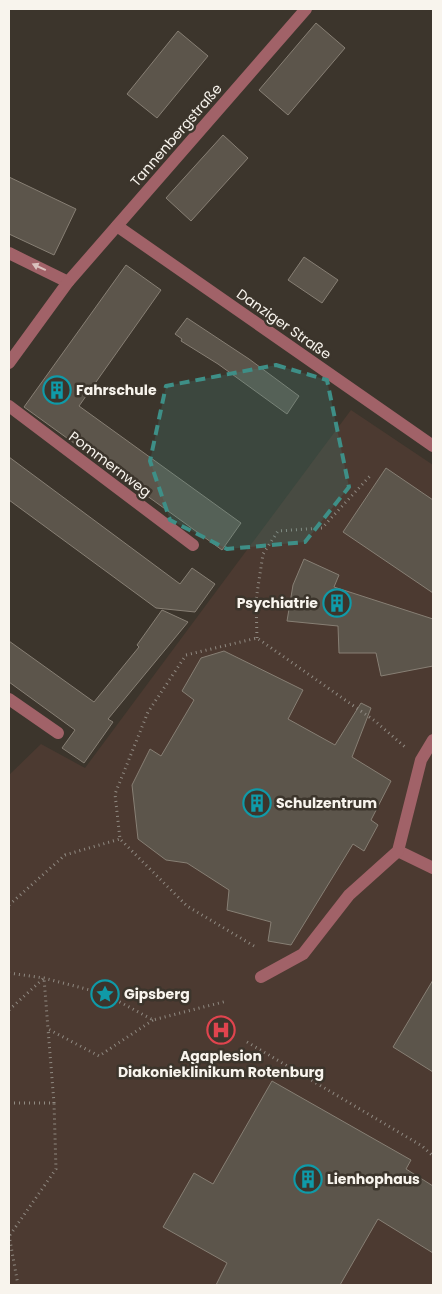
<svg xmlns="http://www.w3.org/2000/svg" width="442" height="1294" viewBox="0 0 442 1294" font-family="Poppins,sans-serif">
<rect width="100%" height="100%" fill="#3c352c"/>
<polygon fill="#4c3a31" points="351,410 433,465 433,1285 9,1285 9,775 41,744 85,768"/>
<g fill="#5c554b" stroke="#877f74">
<polygon points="316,23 345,48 288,115 259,90"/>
<polygon points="178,31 208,56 157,118 127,94"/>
<polygon points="223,135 248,158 191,221 166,198"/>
<polygon points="9,177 76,209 54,255 9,234"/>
<polygon points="304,257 338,280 322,303 288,280"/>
<polygon points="126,265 161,290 79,406 241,523 222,550 24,407"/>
<polygon points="187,318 249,359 299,396 287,414 218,364 181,341 182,339 175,334"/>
<polygon points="9,457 180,584 192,568 215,584 195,612 156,608 9,500"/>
<polygon points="386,468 433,500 433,593 343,532"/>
<polygon points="304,559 339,575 334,587 433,619 433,666 381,676 376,653 339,653 338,626 287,621 293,585"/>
<polygon points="162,610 188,622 108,719 113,722 84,763 62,748 75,730 9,682 9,641 94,702 139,647 137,645"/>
<polygon points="224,651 303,690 288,719 335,745 361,703 371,708 352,757 391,781 371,820 378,825 364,851 353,844 291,945 268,941 271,922 227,910 229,890 187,863 166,860 138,839 132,785 150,749 161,756 194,700 182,691 201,658"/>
<polygon points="433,980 433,1072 393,1047"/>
<polygon points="272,1081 411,1160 406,1169 433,1186 433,1253 378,1219 340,1285 216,1285 227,1263 163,1227 194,1173 213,1184"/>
</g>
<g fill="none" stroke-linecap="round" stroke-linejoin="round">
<g stroke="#908a82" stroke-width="3" stroke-dasharray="1 4" stroke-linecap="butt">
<polyline points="257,638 256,600 263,554 278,531 322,528 370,476"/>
<polyline points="9,905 65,855 120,839"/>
<polyline points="254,946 187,906 120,839 115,794 148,712 186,655 257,638 375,721 405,747"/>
<polyline points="9,973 44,978 105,994 153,1020 227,1001"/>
<polyline points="9,1010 44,978 48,1029 99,1056 153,1020"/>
<polyline points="247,1042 422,1146 433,1156"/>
<polyline points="9,1103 54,1103 48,1029"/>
<polyline points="9,1235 18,1285"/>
<polyline points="10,1235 56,1169 54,1103"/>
</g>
<g stroke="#a16268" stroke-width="12">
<polyline points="117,226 433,446"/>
<polyline points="9,253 68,282"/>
<polyline points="9,363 68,282 306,9"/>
<polyline points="9,406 193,545"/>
<polyline points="9,699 58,733"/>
<polyline points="398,851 433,868"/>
<polyline points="261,977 303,954 349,895 398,851 421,760 433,740"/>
</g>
</g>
<defs><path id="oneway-solid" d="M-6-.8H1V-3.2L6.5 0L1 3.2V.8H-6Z" transform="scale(1.25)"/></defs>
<use fill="#dac1be" href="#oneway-solid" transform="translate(39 267) rotate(-155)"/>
<path fill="#3e8f87" fill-opacity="0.2" stroke="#3e8f87" stroke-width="4" stroke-dasharray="10 6" stroke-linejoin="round" d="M276,365L327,380L349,487L305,542L227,549L170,520L150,461L166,386Z"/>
<defs>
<g id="building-ring" transform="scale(1.4375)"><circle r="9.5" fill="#3c352c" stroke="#0f9aa8" stroke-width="1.5"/><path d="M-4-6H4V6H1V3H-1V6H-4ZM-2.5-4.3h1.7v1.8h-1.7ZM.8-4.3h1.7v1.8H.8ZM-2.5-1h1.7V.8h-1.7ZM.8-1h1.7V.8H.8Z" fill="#0f9aa8"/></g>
<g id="sight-ring" transform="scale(1.4375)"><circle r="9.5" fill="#3c352c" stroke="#0f9aa8" stroke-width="1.5"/><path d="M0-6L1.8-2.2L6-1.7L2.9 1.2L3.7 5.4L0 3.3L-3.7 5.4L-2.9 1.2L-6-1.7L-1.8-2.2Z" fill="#0f9aa8"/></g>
<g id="hospital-ring" transform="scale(1.4375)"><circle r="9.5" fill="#3c352c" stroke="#e0444e" stroke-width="1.5"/><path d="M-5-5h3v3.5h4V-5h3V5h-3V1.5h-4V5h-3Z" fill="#e0444e"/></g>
</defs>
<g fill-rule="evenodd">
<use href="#building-ring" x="57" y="390"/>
<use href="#building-ring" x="337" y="603"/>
<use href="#building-ring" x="257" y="803"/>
<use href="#sight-ring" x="105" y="994"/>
<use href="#hospital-ring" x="221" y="1030"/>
<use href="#building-ring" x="308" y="1179"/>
</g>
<g text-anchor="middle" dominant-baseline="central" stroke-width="5" stroke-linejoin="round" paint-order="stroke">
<g font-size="14" fill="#f8f4ed" stroke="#3c352c">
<text transform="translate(176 135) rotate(-49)">Tannenbergstraße</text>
<text transform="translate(284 324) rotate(35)">Danziger Straße</text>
<text transform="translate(110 464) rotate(37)">Pommernweg</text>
</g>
<g font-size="14" font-weight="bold" fill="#f8f4ed" stroke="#3c352c" text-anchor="start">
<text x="76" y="390">Fahrschule</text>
<text x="318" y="603" text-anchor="end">Psychiatrie</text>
<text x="276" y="803">Schulzentrum</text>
<text x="124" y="994">Gipsberg</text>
<text x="221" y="1056" text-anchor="middle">Agaplesion<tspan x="221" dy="16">Diakonieklinikum Rotenburg</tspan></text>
<text x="327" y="1179">Lienhophaus</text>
</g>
</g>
<rect width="442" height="1294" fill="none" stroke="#f8f4ed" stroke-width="20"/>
</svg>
